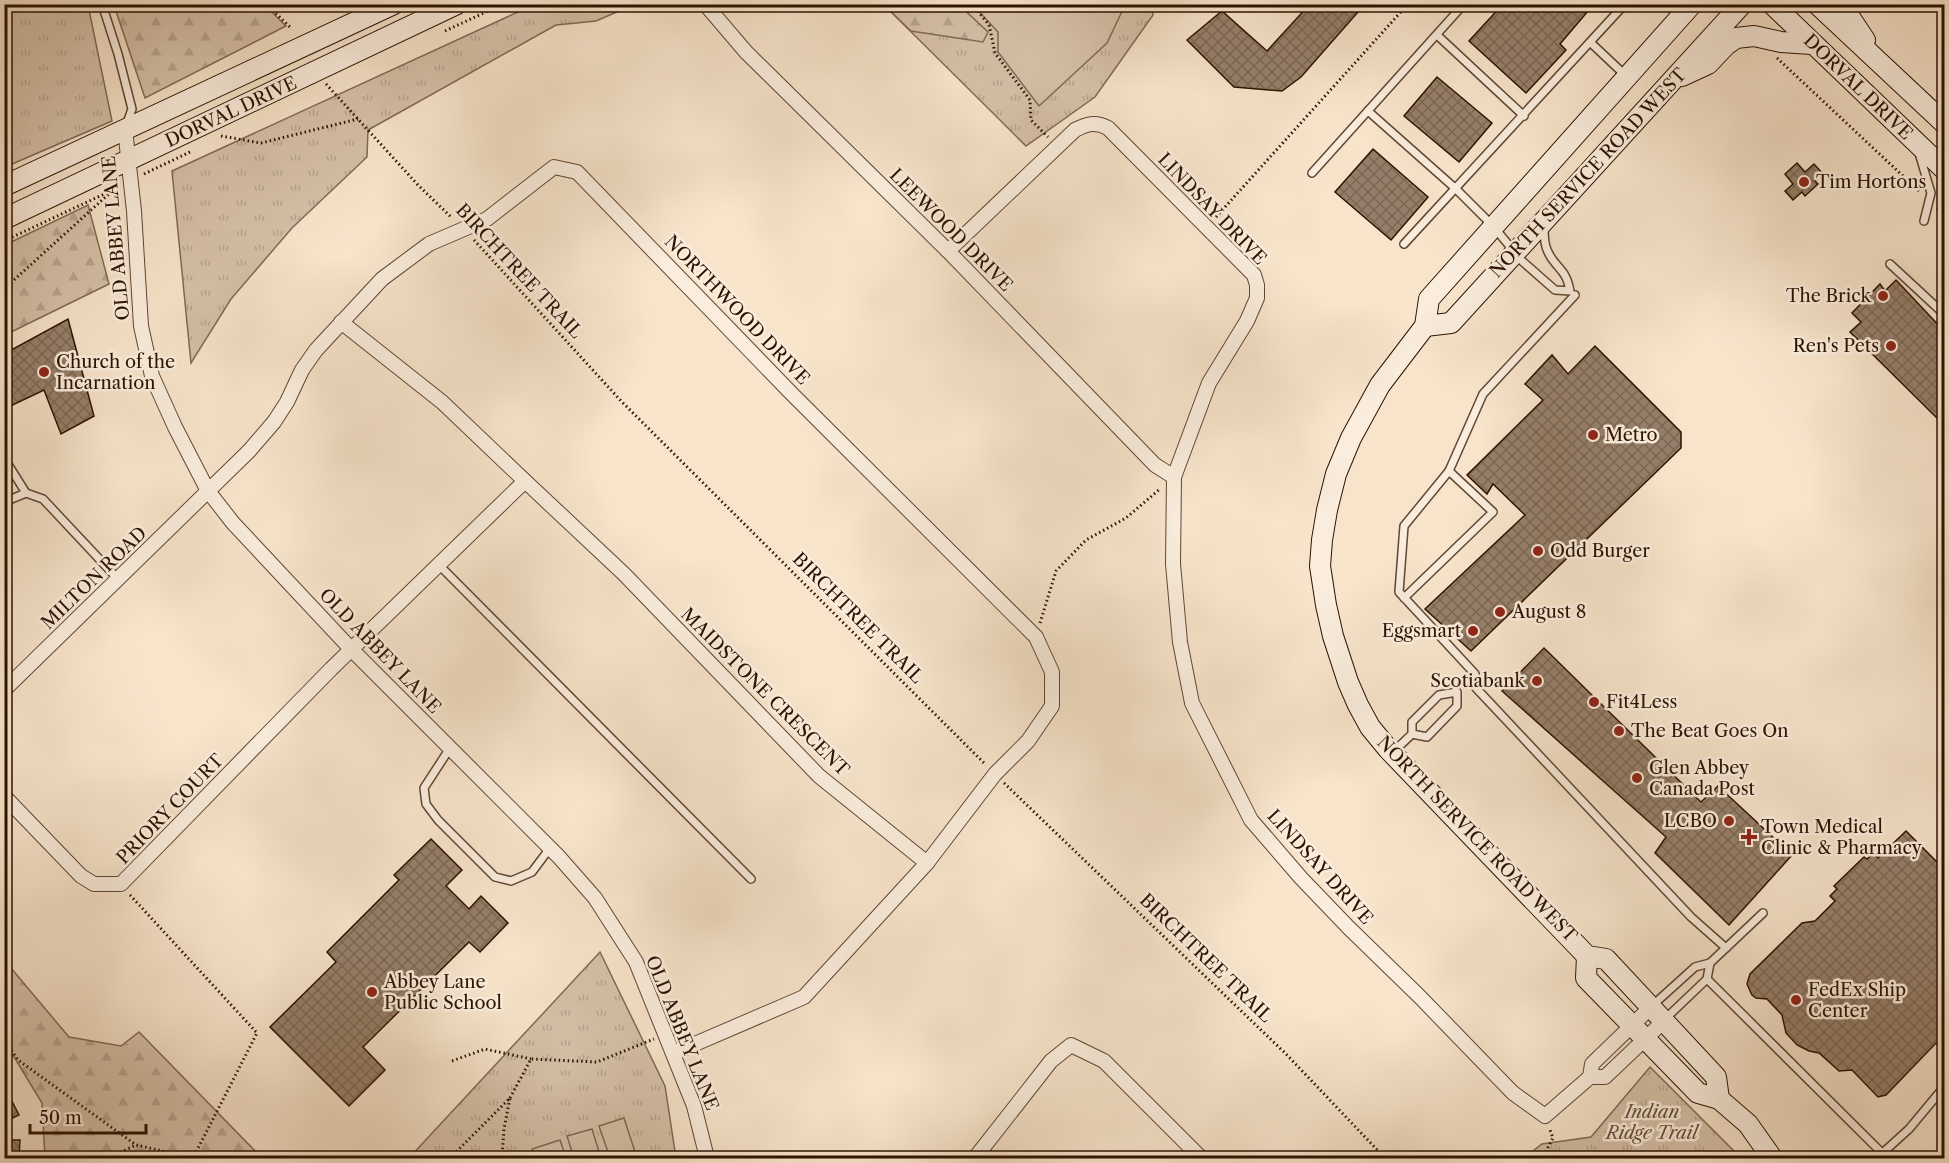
<svg xmlns="http://www.w3.org/2000/svg" width="1949" height="1163" viewBox="0 0 1949 1163" font-family="'Libre Caslon Text',serif">
<defs>
<pattern id="grass-tufts" width="24" height="20" patternUnits="userSpaceOnUse" patternTransform="scale(1.5)"><rect width="24" height="20" fill="#d5c0a8"/><path d="M3 7l-1-3M5 7V3M7 7l1-3M15 17l-1-3M17 17v-4M19 17l1-3" fill="none" stroke="#b7a48f"/></pattern>
<pattern id="forest-firs" width="22" height="20" patternUnits="userSpaceOnUse" patternTransform="scale(1.5)"><rect width="22" height="20" fill="#d5c0a8"/><path d="M5 1l3.5 6h-7zM16 11l3.5 6h-7z" fill="#b7a48f"/></pattern>
<pattern id="building-cross-hatch" width="8" height="8" patternUnits="userSpaceOnUse" patternTransform="scale(1.5)"><rect width="8" height="8" fill="#967f6a"/><path d="M0 0l8 8M0 8l8-8" fill="none" stroke="#7b6755"/></pattern>
</defs>
<rect width="100%" height="100%" fill="#f7e4cb"/>
<filter id="stains"><feTurbulence type="fractalNoise" baseFrequency=".00333" numOctaves="4"/><feColorMatrix values="0 0 0 0 .2 0 0 0 0 .09 0 0 0 0 .02 0 0 0 .5 -.17"/></filter>
<radialGradient id="worn" r=".72"><stop offset=".6" stop-color="#630" stop-opacity="0"/><stop offset="1" stop-color="#630" stop-opacity=".3"/></radialGradient>
<g fill="url(#grass-tufts)" stroke="#816954" stroke-width="1.5">
<polygon points="5,4 88,5 112,121 5,167"/>
<polygon points="1152,4 1153,15 1095,97 1026,146 884,5"/>
<polygon points="533,5 633,5 596,21 556,25 368,130 367,157 292,228 231,299 191,363 172,171"/>
<polygon points="600,952 665,1086 676,1158 409,1158"/>
<polygon points="1650,1067 1741,1158 1524,1158 1542,1144 1591,1137"/>
</g>
<g fill="url(#forest-firs)" stroke="#816954" stroke-width="1.5">
<polygon points="114,5 265,5 286,26 145,98"/>
<polygon points="884,5 959,5 988,32 983,42 911,31"/>
<polygon points="88,205 109,284 5,335 5,245"/>
<polygon points="5,961 69,1037 121,1046 139,1032 262,1158 45,1158 42,1103 5,1042"/>
</g>
<g fill="#d5c0a8" stroke="#816954" stroke-width="1.5">
<polygon points="973,5 1125,5 1107,43 1039,106 998,52 998,32"/>
<polygon points="624,1118 637,1158 610,1158 599,1126"/>
<polygon points="592,1129 601,1158 574,1158 567,1136"/>
<polygon points="560,1140 566,1158 535,1158 532,1149"/>
</g>
<g fill="url(#building-cross-hatch)" stroke="#2d1200" stroke-width="1.5">
<polygon points="1310,4 1365,4 1301,77 1282,91 1234,87 1187,40 1222,11 1267,51"/>
<polygon points="1503,4 1594,4 1560,44 1566,50 1526,93 1469,41"/>
<polygon points="1437,77 1492,123 1459,162 1404,116"/>
<polygon points="1373,149 1428,197 1391,240 1335,192"/>
<polygon points="1797,163 1805,172 1814,164 1823,174 1815,181 1818,184 1805,196 1802,192 1793,200 1785,191 1793,184 1785,174"/>
<polygon points="1896,280 1944,331 1944,425 1850,332 1861,322 1852,313 1880,284 1885,291"/>
<polygon points="68,319 94,416 61,434 44,390 4,409 4,354"/>
<polygon points="1595,346 1681,432 1681,448 1471,651 1425,609 1525,515 1493,484 1487,494 1467,475 1543,400 1525,384 1552,355 1568,374"/>
<polygon points="1544,648 1701,802 1718,786 1792,855 1729,925 1655,853 1666,837 1502,691"/>
<polygon points="1906,831 1944,869 1944,1052 1936,1043 1886,1095 1878,1097 1852,1070 1839,1071 1819,1053 1809,1051 1797,1045 1786,1033 1782,1015 1767,999 1756,998 1752,995 1747,984 1750,974 1802,923 1815,921 1835,901 1830,896 1837,889 1834,886 1864,857 1867,859 1874,853 1878,858"/>
<polygon points="431,839 462,870 446,886 469,909 481,896 508,923 480,952 469,942 363,1047 385,1070 349,1106 270,1027 336,962 327,952 399,880 394,875"/>
<polygon points="4,1086 19,1115 4,1122"/>
<polygon points="4,1140 20,1140 19,1158 4,1158"/>
</g>
<g fill="none" stroke-linecap="round" stroke-linejoin="round">
<g stroke="#604633" stroke-width="10">
<g id="lane">
<polyline points="102,4 118,54 132,109 127,123"/>
<polyline points="1437,35 1524,116"/>
<polyline points="1591,43 1626,76"/>
<path d="M1368,111L1456,189L1493,226L1522,261L1555,290L1570,291C1566,268 1556,269 1548,252C1544,245 1544,235 1544,227"/>
<polyline points="1919,153 1931,193 1924,221"/>
<polyline points="1312,173 1464,4"/>
<polyline points="1404,244 1625,4"/>
<polyline points="1890,264 1944,314"/>
<polyline points="4,458 26,493"/>
<polyline points="1449,471 1483,394 1575,295"/>
<polyline points="4,502 26,493 43,499 118,579"/>
<polyline points="439,565 751,879"/>
<polyline points="1404,598 1493,512 1449,471 1404,526 1399,592 1475,674 1476,688 1691,917 1726,948"/>
<polyline points="450,748 424,788 426,804 438,820 495,877 511,881 532,872 550,848"/>
<polyline points="1392,753 1412,734 1412,722 1439,695 1457,692 1457,706 1427,737 1412,734"/>
<polyline points="1707,979 1882,1153"/>
<polyline points="1653,1005 1695,967 1710,963 1763,913"/>
<polyline points="1665,1019 1707,979 1710,963"/>
<polyline points="1877,1158 1909,1129 1944,1087"/>
</g>
</g>
<g stroke="#604633" stroke-width="16">
<g id="street">
<polyline points="705,4 746,52 948,251 1155,465 1174,477"/>
<polyline points="125,129 134,211 141,326 152,376 175,427 208,491 233,523 351,649 559,857 595,898 636,962 694,1106 707,1158"/>
<path d="M948,251L1075,130C1087,124 1095,121 1108,128L1254,275L1257,285V298L1247,321L1209,383L1174,477L1173,564L1180,642L1192,703L1251,820L1301,878L1349,928L1420,997L1513,1093L1545,1116L1590,1077H1605L1664,1021"/>
<polyline points="341,322 442,402 525,481"/>
<polyline points="4,690 249,451 274,422 287,402 302,370 316,350 382,279 429,244 487,219 554,167 577,172 791,393 1036,637 1052,672 1052,706 1028,741 995,774 927,863"/>
<polyline points="4,796 81,876 94,884 121,884 331,669 525,481 624,574 819,776 927,863 804,997 674,1053"/>
<polyline points="1590,1077 1592,1064 1651,1007"/>
<polyline points="975,1158 1051,1061 1071,1045 1104,1061 1201,1158"/>
</g>
</g>
<g stroke="#2d1200" stroke-width="22">
<g id="secondary">
<polyline points="1692,4 1429,299 1425,326 1380,385 1351,438 1336,474 1327,510 1322,540 1320,566 1326,605 1333,636 1348,682 1358,705 1370,727 1388,749 1587,956 1606,959 1716,1077 1719,1099"/>
<polyline points="1772,4 1944,169"/>
<polyline points="1817,4 1944,123"/>
<polyline points="1841,4 1865,40"/>
<polyline points="1682,76 1708,64 1726,45 1736,38 1754,36 1781,42 1812,44"/>
<polyline points="4,186 394,4"/>
<polyline points="4,219 457,4"/>
<polyline points="1425,326 1451,323 1742,4"/>
<polyline points="1587,956 1586,978 1698,1093 1719,1099 1748,1124 1772,1158"/>
</g>
</g>
<g stroke="#2d1200" stroke-width="3" stroke-dasharray="1.5 3" stroke-linecap="butt">
<polyline points="266,4 290,27"/>
<polyline points="972,4 989,25 995,53 1030,100 1031,120 1048,137"/>
<polyline points="445,31 503,4"/>
<polyline points="1777,58 1919,191"/>
<polyline points="326,84 418,185 452,218"/>
<polyline points="221,136 261,143 358,119"/>
<polyline points="144,174 192,151"/>
<polyline points="1937,208 1944,215"/>
<polyline points="1216,217 1408,4"/>
<polyline points="474,240 622,402 986,765"/>
<polyline points="4,241 117,188"/>
<polyline points="4,289 111,192"/>
<polyline points="1040,623 1056,571 1086,540 1126,518 1160,489"/>
<polyline points="1004,783 1286,1054 1385,1158"/>
<polyline points="130,895 257,1033 193,1158"/>
<polyline points="4,1039 18,1060 136,1145 193,1158"/>
<polyline points="452,1061 485,1049 531,1059"/>
<polyline points="510,1098 531,1059 597,1062 654,1039"/>
<polyline points="108,1158 136,1145"/>
<polyline points="450,1158 510,1098 504,1129 502,1158"/>
<polyline points="1539,1158 1545,1153 1553,1138 1550,1130"/>
</g>
<use href="#lane" stroke="#faeddd" stroke-width="7"/>
<use href="#street" stroke="#faeddd" stroke-width="14"/>
<use href="#secondary" stroke="#faeddd" stroke-width="20"/>
</g>
<g fill="#8f2418" stroke="#faeddd" stroke-width="2">
<circle cx="1804" cy="182" r="6"/>
<circle cx="1883" cy="296" r="6"/>
<circle cx="1891" cy="346" r="6"/>
<circle cx="44" cy="372" r="6"/>
<circle cx="1593" cy="435" r="6"/>
<circle cx="1538" cy="551" r="6"/>
<circle cx="1500" cy="612" r="6"/>
<circle cx="1473" cy="631" r="6"/>
<circle cx="1537" cy="681" r="6"/>
<circle cx="1594" cy="702" r="6"/>
<circle cx="1619" cy="731" r="6"/>
<circle cx="1637" cy="778" r="6"/>
<circle cx="1729" cy="821" r="6"/>
<path d="M1746 828h6v6h6v6h-6v6h-6v-6h-6v-6h6z"/>
<circle cx="372" cy="992" r="6"/>
<circle cx="1796" cy="1000" r="6"/>
</g>
<g text-anchor="middle" dominant-baseline="central" stroke-width="5" stroke-linejoin="round" paint-order="stroke">
<g font-size="18" fill="#2d1200" stroke="#faeddd">
<text transform="translate(1858 87) rotate(44)">DORVAL DRIVE</text>
<text transform="translate(231 112) rotate(-25)">DORVAL DRIVE</text>
<text transform="translate(1588 173) rotate(-47)">NORTH SERVICE ROAD WEST</text>
<text transform="translate(1212 209) rotate(46)">LINDSAY DRIVE</text>
<text transform="translate(951 230) rotate(45)">LEEWOOD DRIVE</text>
<text transform="translate(116 238) rotate(-95)">OLD ABBEY LANE</text>
<text transform="translate(519 271) rotate(47)">BIRCHTREE TRAIL</text>
<text transform="translate(737 310) rotate(46)">NORTHWOOD DRIVE</text>
<text transform="translate(94 578) rotate(-44)">MILTON ROAD</text>
<text transform="translate(858 618) rotate(45)">BIRCHTREE TRAIL</text>
<text transform="translate(380 651) rotate(46)">OLD ABBEY LANE</text>
<text transform="translate(765 692) rotate(45)">MAIDSTONE CRESCENT</text>
<text transform="translate(170 809) rotate(-46)">PRIORY COURT</text>
<text transform="translate(1477 839) rotate(46)">NORTH SERVICE ROAD WEST</text>
<text transform="translate(1320 867) rotate(48)">LINDSAY DRIVE</text>
<text transform="translate(1206 958) rotate(44)">BIRCHTREE TRAIL</text>
<text transform="translate(682 1033) rotate(68)">OLD ABBEY LANE</text>
</g>
<g font-size="18" fill="#2d1200" stroke="#faeddd" text-anchor="start">
<text x="1816" y="182">Tim Hortons</text>
<text x="1871" y="296" text-anchor="end">The Brick</text>
<text x="1879" y="346" text-anchor="end">Ren's Pets</text>
<text x="56" y="362">Church of the<tspan x="56" dy="21">Incarnation</tspan></text>
<text x="1605" y="435">Metro</text>
<text x="1550" y="551">Odd Burger</text>
<text x="1512" y="612">August 8</text>
<text x="1461" y="631" text-anchor="end">Eggsmart</text>
<text x="1525" y="681" text-anchor="end">Scotiabank</text>
<text x="1606" y="702">Fit4Less</text>
<text x="1631" y="731">The Beat Goes On</text>
<text x="1649" y="768">Glen Abbey<tspan x="1649" dy="21">Canada Post</tspan></text>
<text x="1717" y="821" text-anchor="end">LCBO</text>
<text x="1761" y="827">Town Medical<tspan x="1761" dy="21">Clinic &amp; Pharmacy</tspan></text>
<text x="384" y="982">Abbey Lane<tspan x="384" dy="21">Public School</tspan></text>
<text x="1808" y="990">FedEx Ship<tspan x="1808" dy="21">Center</tspan></text>
</g>
<g font-size="18" font-style="italic" fill="#684f3b" stroke="#faeddd">
<text x="1652" y="1112">Indian<tspan x="1652" dy="21">Ridge Trail</tspan></text>
</g>
</g>
<rect width="1949" height="1163" fill="none" stroke="#f7e4cb" stroke-width="24"/>
<rect x="6" y="6" width="1937" height="1151" fill="none" stroke="#2d1200" stroke-width="3"/>
<rect x="12" y="12" width="1925" height="1139" fill="none" stroke="#2d1200" stroke-width="1.5"/>
<path d="M30 1124v9h116v-9" fill="none" stroke="#2d1200" stroke-width="3"/>
<text x="39" y="1124" font-size="18" fill="#2d1200" stroke="#faeddd" stroke-width="4.5" paint-order="stroke">50 m</text>
<rect width="100%" height="100%" filter="url(#stains)"/>
<rect width="100%" height="100%" fill="url(#worn)"/>
</svg>
